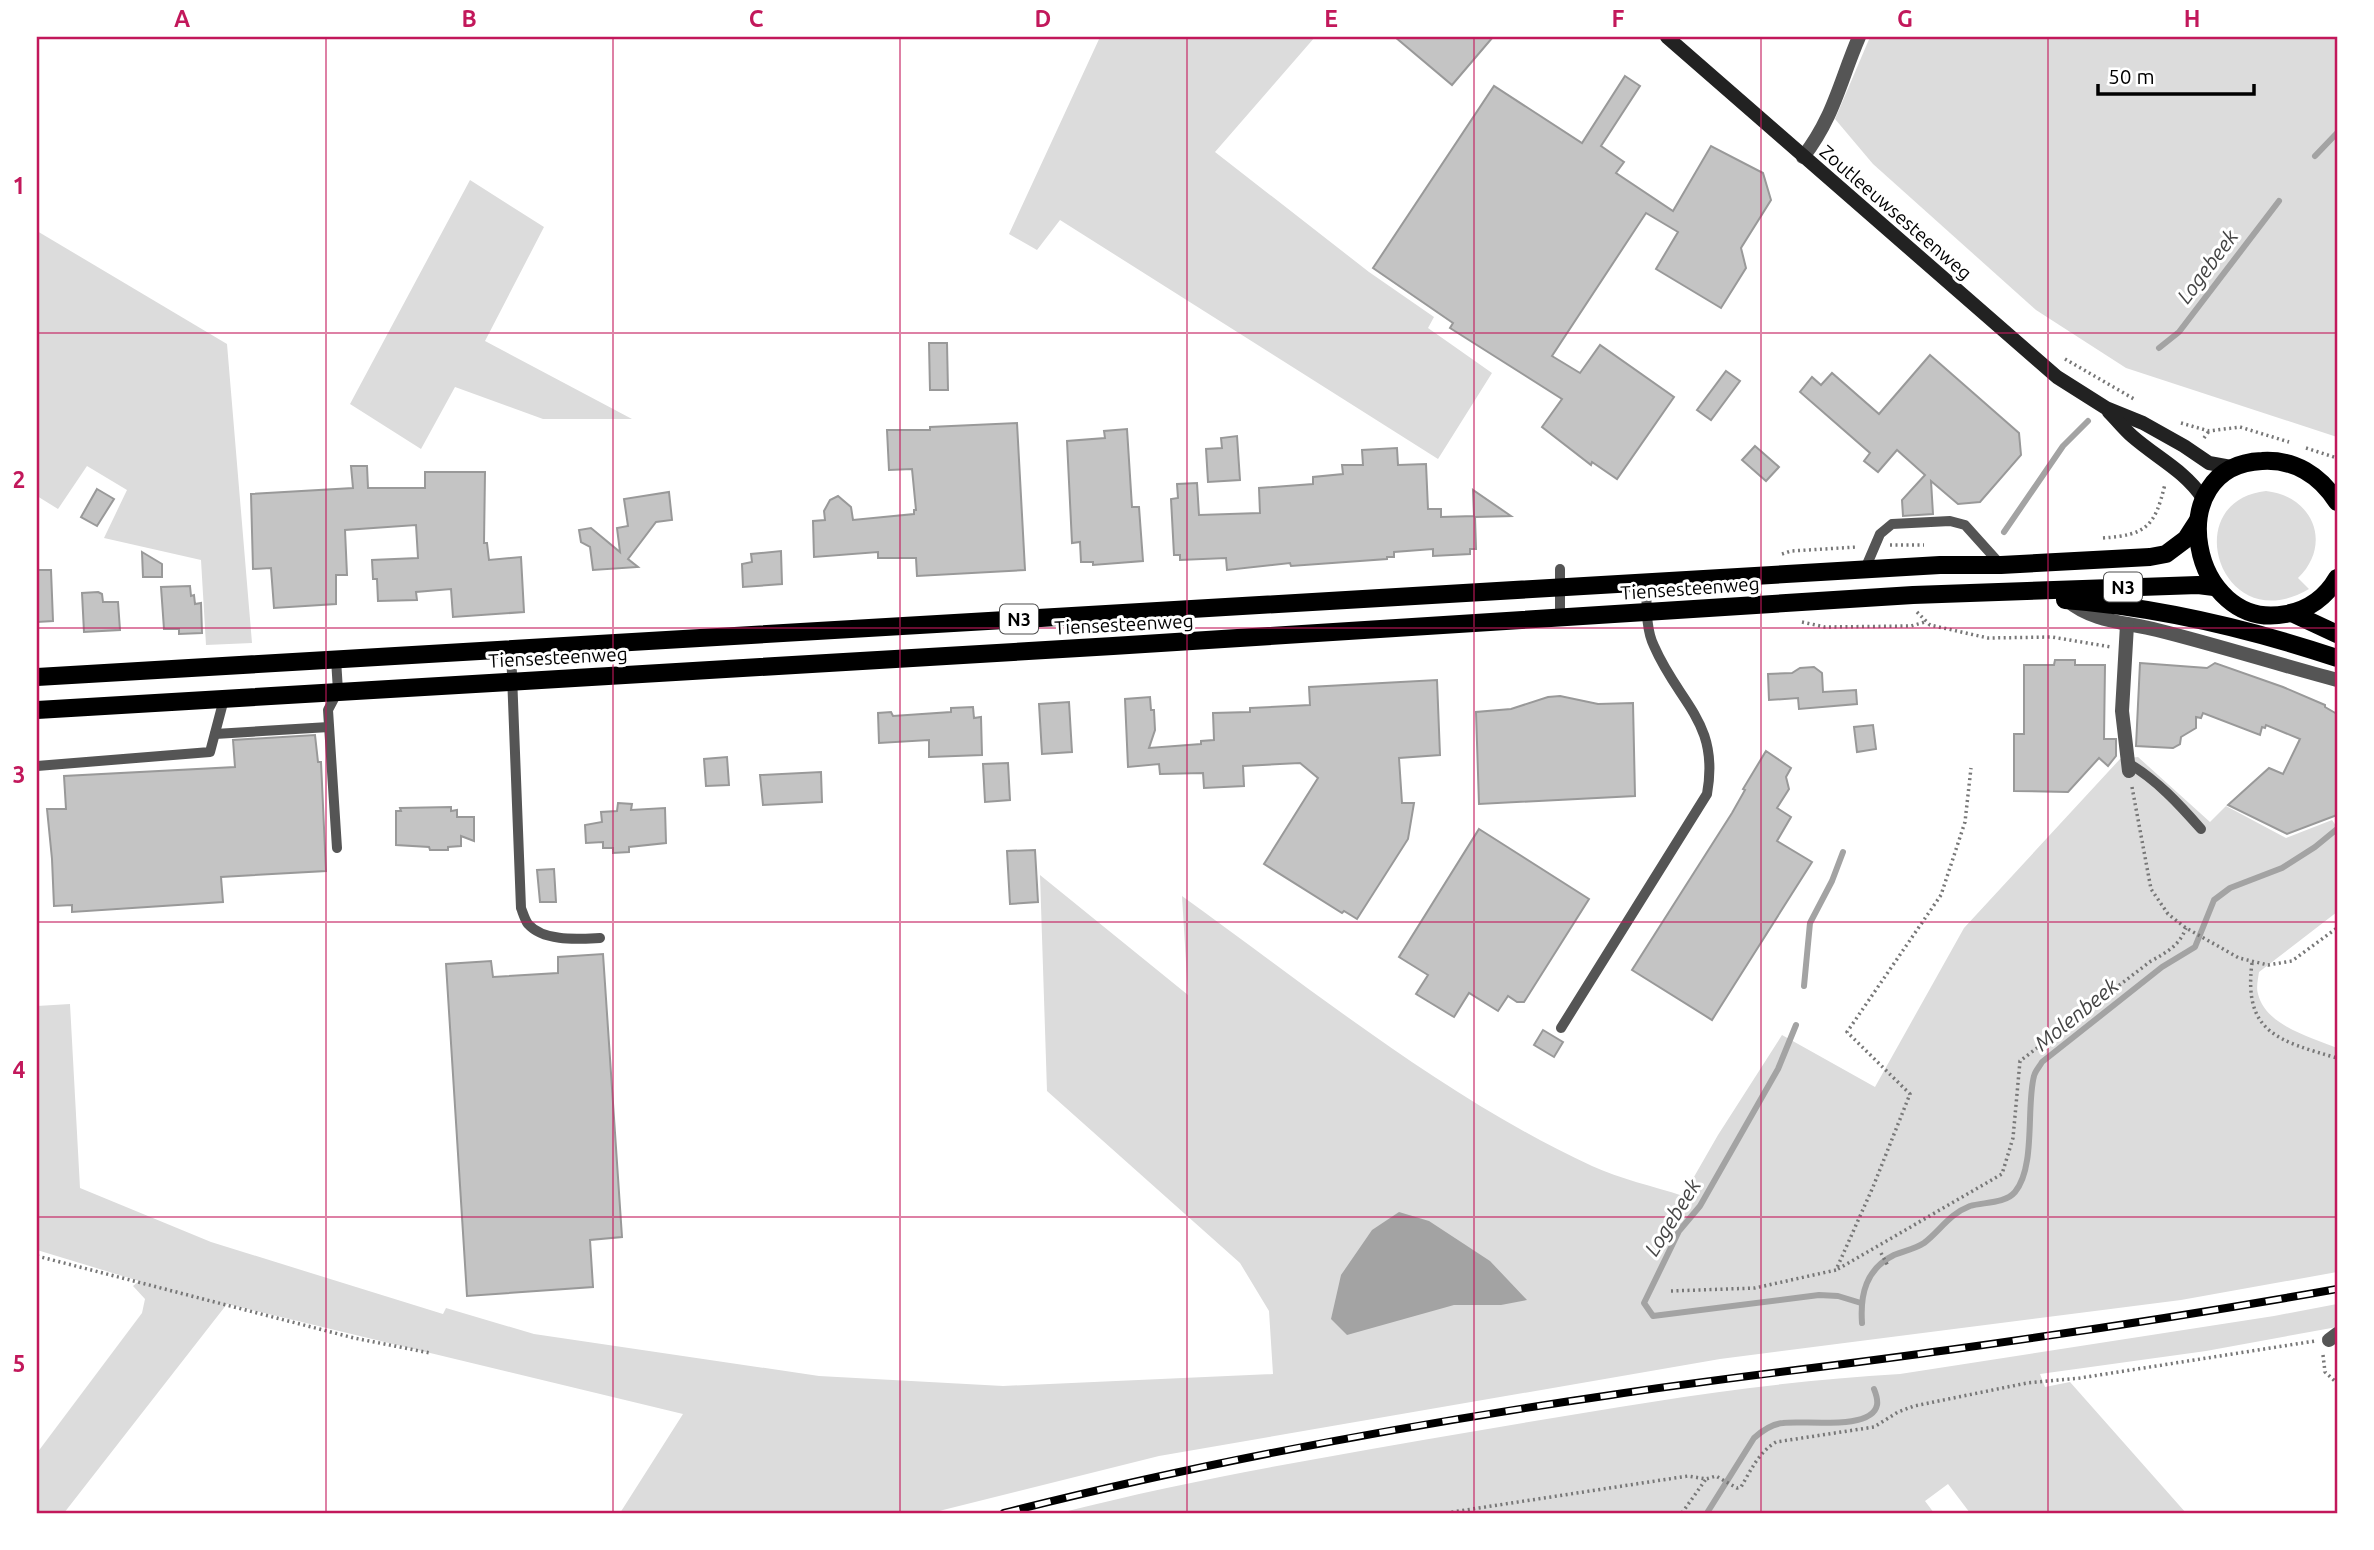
<svg xmlns="http://www.w3.org/2000/svg" width="2374" height="1550" viewBox="0 0 2374 1550" font-family="Ubuntu,sans-serif">
<rect width="100%" height="100%" fill="#fff"/>
<g fill="#dcdcdc">
<polygon points="1100,37 1315,37 1215,152 1369,272 1434,317 1428,328 1492,373 1438,459 1060,220 1037,250 1009,234"/>
<polygon points="1870,37 2337,37 2337,437 2126,368 2036,310 1873,164 1835,119"/>
<polygon points="470,180 544,227 485,341 632,419 543,419 455,387 421,449 350,404"/>
<polygon points="37,231 227,344 252,643 206,645 201,560 104,538 127,490 87,466 58,509 37,496"/>
<path d="M2266,491C2313,496 2333,544 2298,578L2309,589C2221,641 2176,501 2266,491Z"/>
<path d="M2138,757L2210,822L2226,806L2286,838L2332,820L2337,827V912L2259,972C2258,979 2256,988 2258,994C2266,1026 2311,1037 2337,1048V1272L2181,1300L1720,1359L1159,1456L931,1513H620L683,1414L227,1304L64,1513H37V1453L142,1313L145,1299L133,1286L139,1281L37,1250V1006L70,1004L80,1188L211,1242L443,1314L446,1308L534,1334L819,1376L1003,1386L1273,1374L1269,1311L1240,1263L1047,1091L1040,875L1188,995L1182,896C1313,990 1445,1098 1592,1166C1620,1179 1653,1186 1683,1196L1718,1135L1782,1035L1875,1087L1964,928L2120,759Z"/>
<path d="M2337,1304V1327L2206,1351L2040,1374L2045,1387L2070,1382L2186,1513H1970L1948,1484L1925,1501L1934,1513H1060C1197,1478 1337,1455 1476,1431C1617,1407 1757,1382 1900,1374L2274,1316Z"/>
</g>
<polygon fill="#a3a3a3" points="1399,1212 1429,1221 1490,1261 1527,1300 1501,1305 1454,1305 1347,1335 1331,1319 1341,1275 1372,1230"/>
<g fill="none" stroke-linecap="round" stroke-linejoin="round">
<g stroke="#a3a3a3" stroke-width="6">
<polyline points="2315,156 2337,133"/>
<polyline points="2159,348 2179,332 2279,201"/>
<polyline points="2004,532 2063,446 2088,421"/>
<polyline points="1804,986 1810,923 1832,881 1843,852"/>
<polyline points="1796,1025 1778,1069 1700,1206 1679,1231 1644,1303 1653,1316 1819,1295 1838,1296 1861,1303"/>
<path d="M1862,1323C1860,1294 1866,1269 1894,1255C1903,1251 1915,1249 1924,1243C1940,1231 1949,1214 1970,1206C1983,1202 2005,1204 2015,1192C2036,1167 2026,1106 2034,1076C2035,1071 2040,1066 2042,1062L2162,967L2195,947L2214,900L2230,888L2282,868L2315,847L2337,829"/>
<path d="M1707,1513L1754,1438C1763,1430 1772,1424 1783,1423C1804,1420 1872,1431 1877,1405C1878,1400 1876,1394 1874,1389"/>
</g>
</g>
<g fill="#c4c4c4" stroke="#999" stroke-width="2">
<polygon points="1395,37 1493,37 1452,85"/>
<polygon points="1625,76 1640,86 1601,146 1624,162 1616,173 1673,211 1711,146 1763,173 1771,200 1741,248 1746,268 1721,308 1656,269 1678,232 1646,213 1552,356 1580,373 1600,345 1674,397 1617,479 1592,462 1591,465 1542,427 1562,399 1450,328 1453,323 1373,268 1494,86 1582,143"/>
<polygon points="929,343 947,343 948,390 930,390"/>
<polygon points="1930,355 2019,433 2021,455 1980,502 1958,504 1931,481 1933,514 1903,516 1902,500 1925,475 1897,450 1878,472 1864,461 1870,453 1800,392 1812,377 1821,385 1832,373 1879,414"/>
<polygon points="1726,371 1740,381 1711,420 1697,410"/>
<polygon points="1017,423 1025,570 917,576 916,558 878,558 878,552 814,557 813,521 825,520 824,511 830,500 838,496 851,507 853,520 914,514 914,510 916,510 912,469 889,470 887,430 930,430 930,427"/>
<polygon points="1127,429 1132,507 1139,507 1143,561 1093,565 1093,562 1081,562 1080,542 1072,543 1067,441 1105,438 1104,431"/>
<polygon points="1237,436 1240,480 1208,482 1206,449 1222,448 1221,438"/>
<polygon points="1755,446 1779,467 1766,481 1742,460"/>
<polygon points="1397,448 1398,465 1426,464 1428,509 1441,509 1441,517 1474,516 1473,490 1511,516 1475,517 1476,549 1470,549 1470,554 1433,556 1433,549 1394,552 1394,557 1387,557 1387,559 1291,566 1290,563 1227,570 1226,558 1180,560 1180,555 1174,555 1171,499 1178,498 1177,484 1197,483 1199,515 1260,513 1259,488 1313,484 1313,477 1343,474 1342,465 1363,465 1362,450"/>
<polygon points="351,466 367,466 368,488 425,488 425,472 485,472 484,543 487,543 489,560 521,557 524,612 453,617 451,589 416,592 417,600 378,601 377,579 373,579 372,560 418,558 416,525 345,530 347,575 336,575 336,604 274,608 271,568 253,569 251,494 353,488"/>
<polygon points="97,489 114,499 97,526 81,517"/>
<polygon points="669,492 672,520 656,522 628,559 638,567 593,570 590,547 581,542 579,530 591,528 620,552 617,528 628,526 624,499"/>
<polygon points="781,551 782,584 743,587 742,564 752,562 751,554"/>
<polygon points="142,552 162,564 162,577 143,577"/>
<polygon points="37,570 51,570 53,621 37,622"/>
<polygon points="190,586 191,596 194,595 195,604 201,603 202,633 179,634 179,629 164,629 161,587"/>
<polygon points="98,592 102,594 103,602 118,602 120,630 84,632 82,593"/>
<polygon points="2055,660 2075,660 2075,665 2105,665 2104,739 2116,739 2116,756 2108,766 2099,758 2068,792 2014,791 2014,734 2024,734 2024,665 2054,665"/>
<polygon points="2140,663 2207,668 2215,663 2283,687 2325,705 2325,707 2337,714 2337,815 2287,834 2228,805 2269,768 2283,774 2300,739 2266,725 2265,728 2262,727 2260,735 2203,713 2201,718 2196,717 2196,728 2181,737 2180,744 2173,748 2136,746"/>
<polygon points="1814,667 1822,673 1823,692 1856,690 1857,704 1799,709 1798,698 1769,700 1768,674 1792,673 1800,668"/>
<polygon points="1437,680 1440,755 1399,758 1402,803 1414,803 1408,839 1357,919 1344,911 1342,913 1264,864 1318,778 1300,763 1243,766 1244,786 1204,788 1203,773 1160,774 1159,764 1128,767 1125,699 1150,697 1151,710 1154,710 1155,730 1149,748 1201,744 1201,741 1214,740 1213,713 1250,712 1250,708 1310,705 1309,687"/>
<polygon points="1560,696 1598,704 1633,703 1635,796 1479,804 1476,712 1511,709 1548,697"/>
<polygon points="1069,702 1072,752 1042,754 1039,704"/>
<polygon points="973,707 974,718 981,717 982,755 929,757 929,740 879,743 878,713 891,712 893,716 951,712 951,708"/>
<polygon points="1873,725 1876,749 1857,752 1854,727"/>
<polygon points="315,735 318,762 321,762 326,871 221,877 223,902 72,912 72,905 54,906 52,859 47,809 66,809 64,776 235,767 233,740"/>
<polygon points="1766,751 1791,768 1786,777 1789,789 1777,808 1791,817 1777,841 1812,862 1712,1020 1632,970 1732,813 1745,790 1743,789"/>
<polygon points="727,757 729,785 706,786 704,759"/>
<polygon points="1008,763 1010,800 985,802 983,764"/>
<polygon points="821,772 822,802 763,805 760,775"/>
<polygon points="618,803 632,804 631,810 665,808 666,843 629,847 629,852 613,853 613,848 603,848 603,842 586,843 585,825 602,822 601,812 617,811"/>
<polygon points="451,807 451,811 457,810 457,817 474,817 474,841 461,836 461,846 448,847 448,850 430,850 429,847 396,845 396,811 401,811 400,808"/>
<polygon points="1479,829 1589,899 1524,1002 1517,1002 1508,996 1498,1011 1469,993 1454,1017 1416,994 1428,975 1399,957"/>
<polygon points="1035,850 1038,902 1010,904 1007,851"/>
<polygon points="554,869 556,902 540,902 537,870"/>
<polygon points="603,954 622,1237 590,1240 593,1287 467,1296 446,964 491,961 493,977 558,973 558,957"/>
<polygon points="1543,1030 1563,1042 1554,1057 1534,1045"/>
</g>
<g fill="none" stroke-linecap="round" stroke-linejoin="round">
<g stroke="#777" stroke-width="3.5" stroke-dasharray="2 3.5" stroke-linecap="butt">
<polyline points="2065,359 2134,399"/>
<polyline points="2181,423 2209,431 2240,427 2289,442"/>
<polyline points="2204,438 2209,431"/>
<polyline points="2306,448 2337,458"/>
<path d="M2103,538C2147,535 2155,526 2165,484"/>
<polyline points="1890,545 1924,545"/>
<polyline points="1782,554 1791,551 1857,547"/>
<polyline points="1917,612 1930,625 1988,638 2052,637 2111,647"/>
<polyline points="1802,622 1825,627 1911,626 1925,622"/>
<polyline points="2132,787 2151,889 2168,914 2186,928 2239,958 2268,965 2292,961 2337,928"/>
<path d="M2252,963C2243,1033 2279,1041 2337,1058"/>
<polyline points="1881,1253 1888,1266"/>
<polyline points="37,1256 354,1338 430,1353"/>
<path d="M1838,1269L2002,1174L2013,1138L2020,1061L2151,961C2167,952 2179,946 2186,928"/>
<polyline points="1671,1291 1755,1288 1836,1270 1873,1187 1910,1094 1847,1032 1941,895 1965,822 1971,768"/>
<polyline points="2323,1355 2325,1372 2337,1383"/>
<path d="M1446,1513L1688,1476L1706,1479L1716,1476L1737,1488L1741,1487C1751,1470 1759,1452 1776,1442L1874,1427L1898,1412L1914,1406L2027,1383L2080,1378L2315,1341"/>
<polyline points="1682,1513 1706,1479"/>
</g>
<g stroke="#555" stroke-width="10">
<polyline points="1560,569 1560,618"/>
<polyline points="1865,569 1880,534 1892,524 1950,521 1965,525 2001,565"/>
<path d="M511,649L521,908C523,913 525,920 528,924C544,942 578,939 600,938"/>
<polyline points="336,659 338,691 328,710 337,848"/>
<polyline points="215,734 329,727"/>
<path d="M2128,763C2157,780 2179,804 2201,829"/>
<polyline points="37,766 210,752 224,699"/>
<path d="M1561,1028L1707,794C1720,722 1679,704 1654,646C1645,628 1647,602 1646,582"/>
</g>
<g stroke="#555" stroke-width="14">
<path d="M1803,157C1834,117 1840,81 1859,37"/>
<path d="M2067,600C2092,622 2126,622 2157,630C2217,645 2277,664 2337,680"/>
<polyline points="2127,625 2122,711 2129,771"/>
<polyline points="2329,1340 2337,1334"/>
</g>
<g stroke="#222" stroke-width="14">
<polyline points="1667,37 2057,377 2106,408 2143,423 2184,446 2209,463 2231,467"/>
<path d="M2109,412C2117,420 2124,429 2132,436C2157,458 2184,470 2203,498"/>
</g>
<g stroke="#000" stroke-width="18">
<path d="M2337,502C2320,475 2294,459 2262,461C2159,465 2190,633 2286,614C2308,610 2326,597 2337,578"/>
<path d="M2065,600C2157,607 2250,629 2337,658"/>
<polyline points="2292,613 2337,634"/>
<polyline points="37,677 1940,565 2001,565 2150,557 2166,554 2186,539 2197,522"/>
<polyline points="37,710 1113,646 1913,595 2198,585 2214,587"/>
</g>
<g stroke="#000" stroke-width="8">
<path id="rail" d="M1004,1513C1204,1462 1407,1425 1611,1395C1723,1378 1836,1366 1948,1350C2078,1332 2208,1312 2337,1289"/>
</g>
<use href="#rail" stroke="#fff" stroke-width="5" stroke-dasharray="16" stroke-linecap="butt"/>
</g>
<path fill="none" stroke="#c2185b" stroke-width="2" stroke-opacity="0.55" d="M326,37V1513M613,37V1513M900,37V1513M1187,37V1513M1474,37V1513M1761,37V1513M2048,37V1513M37,333H2337M37,628H2337M37,922H2337M37,1217H2337"/>
<g text-anchor="middle" dominant-baseline="central" stroke-width="6" stroke-linejoin="round" paint-order="stroke">
<g fill="#fff" stroke="#4c4c4c" stroke-width="2">
<rect x="2104" y="572.5" width="38" height="29" rx="5"/>
<rect x="1000" y="604.5" width="38" height="29" rx="5"/>
</g>
<g font-size="18" font-weight="bold" fill="#000">
<text x="2123" y="587">N3</text>
<text x="1019" y="619">N3</text>
</g>
<g font-size="19" fill="#000" stroke="#fff">
<text transform="translate(1896 212) rotate(41)">Zoutleeuwsesteenweg</text>
<text transform="translate(1690 588) rotate(-4)">Tiensesteenweg</text>
<text transform="translate(1124 624) rotate(-3)">Tiensesteenweg</text>
<text transform="translate(558 657) rotate(-3)">Tiensesteenweg</text>
</g>
<g font-size="21" font-style="italic" fill="#444" stroke="#fff">
<text transform="translate(2207 266) rotate(-53)">Logebeek</text>
<text transform="translate(2076 1014) rotate(-39)">Molenbeek</text>
<text transform="translate(1672 1217) rotate(-58)">Logebeek</text>
</g>
</g>
<rect width="2374" height="1550" fill="none" stroke="#ffffff" stroke-width="77"/>
<path d="M2098 84v10h156v-10" fill="none" stroke="#000000" stroke-width="3.5"/>
<text x="2108" y="84" font-size="21" fill="#000000" stroke="#ffffff" stroke-width="5" paint-order="stroke">50 m</text>
<rect x="38" y="38" width="2298" height="1474" fill="none" stroke="#c2185b" stroke-width="2.5"/>
<g font-size="23" text-anchor="middle" font-weight="bold" fill="#c2185b">
<text x="182" y="27">A</text>
<text x="469" y="27">B</text>
<text x="756" y="27">C</text>
<text x="1043" y="27">D</text>
<text x="1331" y="27">E</text>
<text x="1618" y="27">F</text>
<text x="1905" y="27">G</text>
<text x="2192" y="27">H</text>
<text x="19" y="194">1</text>
<text x="19" y="488">2</text>
<text x="19" y="783">3</text>
<text x="19" y="1078">4</text>
<text x="19" y="1372">5</text>
</g>
</svg>
